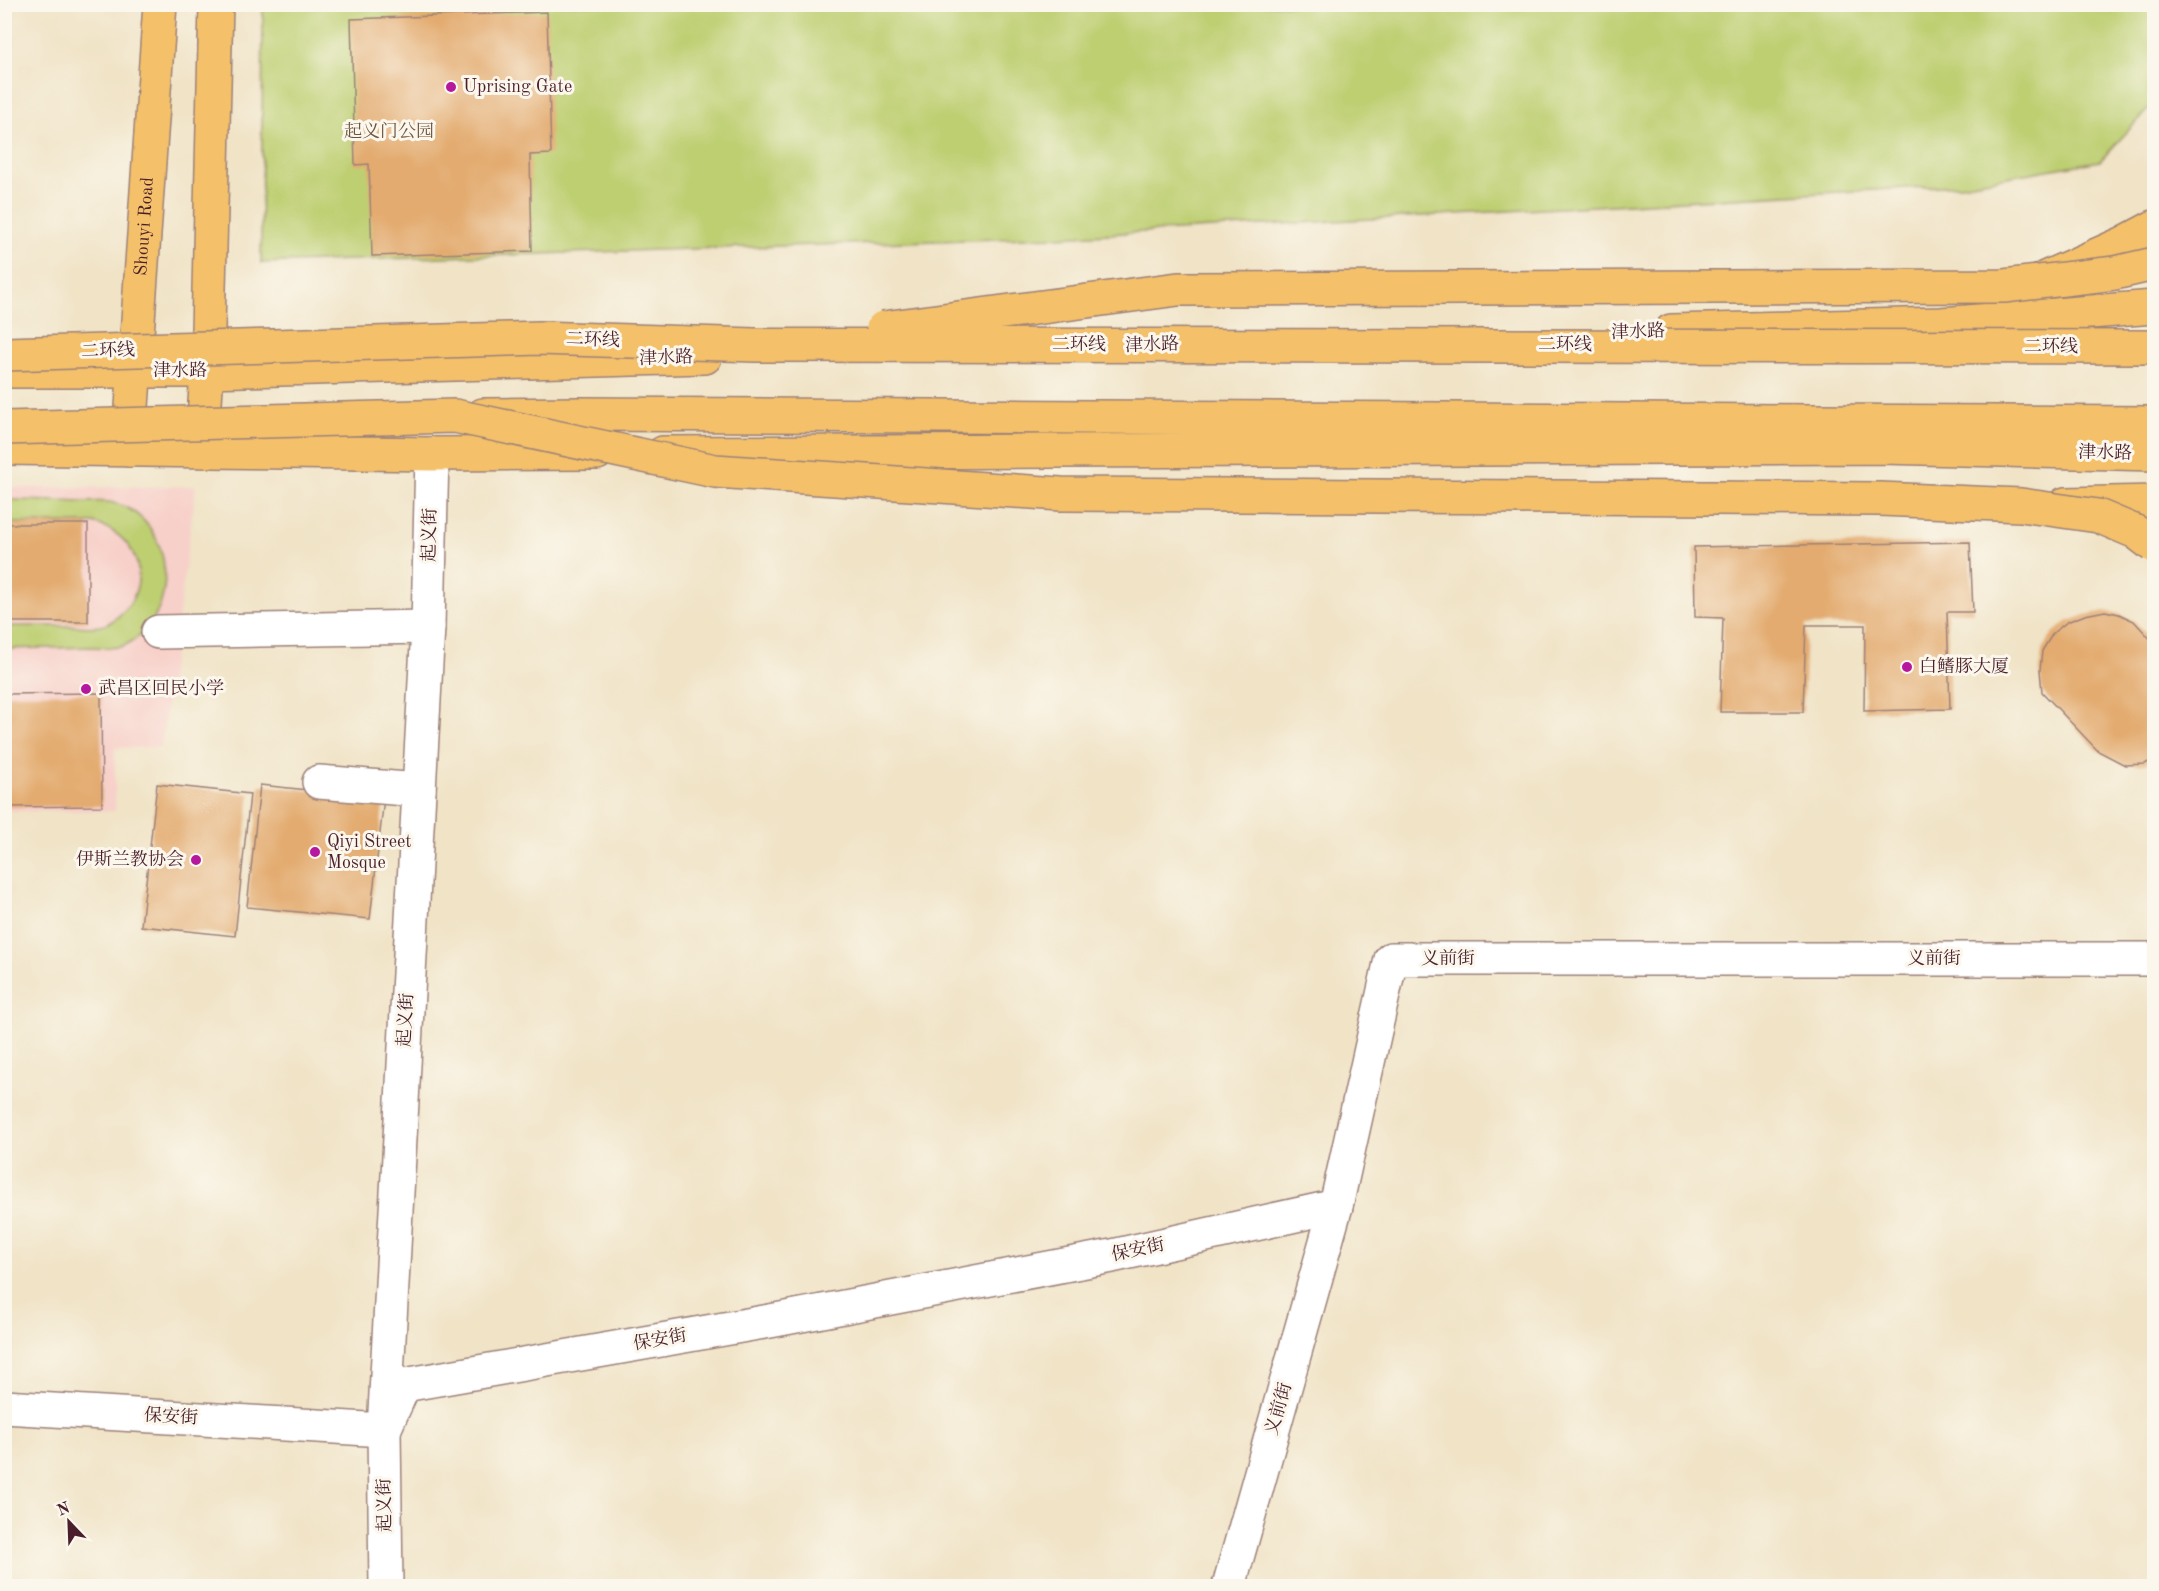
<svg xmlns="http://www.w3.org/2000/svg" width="2159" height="1591" viewBox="0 0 2159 1591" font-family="'Old Standard TT','Noto Serif SC',serif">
<rect width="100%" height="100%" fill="#fbf7ec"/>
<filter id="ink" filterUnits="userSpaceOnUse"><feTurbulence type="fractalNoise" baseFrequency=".0167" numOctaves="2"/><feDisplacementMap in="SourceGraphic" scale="12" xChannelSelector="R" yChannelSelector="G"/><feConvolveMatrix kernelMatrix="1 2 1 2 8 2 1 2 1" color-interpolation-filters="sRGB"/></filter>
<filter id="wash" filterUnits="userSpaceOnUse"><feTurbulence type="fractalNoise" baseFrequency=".008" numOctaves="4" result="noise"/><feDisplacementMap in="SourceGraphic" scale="24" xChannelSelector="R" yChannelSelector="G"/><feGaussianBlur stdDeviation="1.35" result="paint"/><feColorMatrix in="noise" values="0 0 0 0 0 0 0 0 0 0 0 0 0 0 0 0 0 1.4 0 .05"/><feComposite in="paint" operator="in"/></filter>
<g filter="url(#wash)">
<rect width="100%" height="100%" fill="#f0e3c6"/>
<polygon fill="#f7d0c9" points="196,486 161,747 115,748 115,811 5,811 4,488"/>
<g fill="#becf72" stroke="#84774e" stroke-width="1.5">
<polygon points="263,5 2154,5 2154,103 2100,161 1960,185 1056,237 261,263"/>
<path d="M5,500C30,500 56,501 82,502C92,502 104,500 114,503C177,520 183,620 123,646C114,649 100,647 91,647C62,648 33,648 5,649V626C28,626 51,626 74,626C82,626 93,628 101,626C110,624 118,617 124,611C154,577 134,533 93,523H5Z"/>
</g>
<g id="blocks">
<g fill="#e3ab6f">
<polygon points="547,12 551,154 530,155 532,251 372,256 369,164 355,165 351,19"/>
<rect x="4" y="524" width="84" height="98"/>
<polygon points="1970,542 1973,612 1947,612 1950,709 1864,711 1865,625 1806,625 1803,712 1720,712 1723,618 1695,617 1694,547"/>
<polygon points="2105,611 2119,614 2134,621 2154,643 2154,759 2145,764 2125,765 2098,751 2042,692 2040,670 2042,651 2053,633 2067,622 2085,615"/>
<polygon points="101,693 102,806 4,807 4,694"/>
<polygon points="157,784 250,794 235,936 141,926"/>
<polygon points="260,785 384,798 370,919 247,907"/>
</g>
</g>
</g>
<g filter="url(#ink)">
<use href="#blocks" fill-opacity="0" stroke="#9d8178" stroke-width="1.5"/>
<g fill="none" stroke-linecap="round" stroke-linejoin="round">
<g stroke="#9d8178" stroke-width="36">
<g id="minor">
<polyline points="158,632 428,627"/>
<polyline points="319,782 419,790"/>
<polyline points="4,1407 384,1430 404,1385 770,1321 1112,1256 1336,1206"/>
<polyline points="386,1586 384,1430 428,627 432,454"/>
<polyline points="1229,1586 1336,1206 1391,959 2154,959"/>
</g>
</g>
<g stroke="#9d8178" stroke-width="36">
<g id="major">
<polyline points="2045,278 2124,243 2154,227"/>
<polyline points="1671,331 1941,324 2154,307"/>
<polyline points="4,371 207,371 705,357"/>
<polyline points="4,448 432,454 597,453"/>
<path id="s1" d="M129,450L160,4"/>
<polyline points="202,450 207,371 216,4"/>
<polyline points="663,453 1881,447 2154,454"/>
</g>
</g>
<g stroke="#9d8178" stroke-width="36">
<g id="highway">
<polyline points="483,415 579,414 2154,423"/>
<polyline points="2065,504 2154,502"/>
</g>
</g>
<use href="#minor" stroke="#fff" stroke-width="33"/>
<use href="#major" stroke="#f4c16b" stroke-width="33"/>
<use href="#highway" stroke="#f4c16b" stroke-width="33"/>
<g stroke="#9d8178" stroke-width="36" stroke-linecap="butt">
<g id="highway-bridge">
<polyline points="883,328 1178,289 2004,286 2115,273 2154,264"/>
<polyline points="4,354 539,338 755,345 2154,347"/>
<polyline points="4,428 455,416 715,471 1061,494 1880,499 2021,505 2098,516 2136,532 2154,546"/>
</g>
</g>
<use href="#highway-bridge" stroke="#f4c16b" stroke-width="33"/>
</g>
</g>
<g fill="#b5179e" stroke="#fbf7ec" stroke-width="2">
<circle cx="451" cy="87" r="6"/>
<circle cx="1907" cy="667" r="6"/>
<circle cx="86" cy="689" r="6"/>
<circle cx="315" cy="852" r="6"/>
<circle cx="196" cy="860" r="6"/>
</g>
<g text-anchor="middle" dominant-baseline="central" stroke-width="6" stroke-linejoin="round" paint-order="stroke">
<g font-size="18" fill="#4a1f2b" stroke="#fbf7ec" text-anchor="start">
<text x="463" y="87">Uprising Gate</text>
<text x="1919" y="667">白鳍豚大厦</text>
<text x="98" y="689">武昌区回民小学</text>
<text x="327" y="842">Qiyi Street<tspan x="327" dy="21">Mosque</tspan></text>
<text x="184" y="860" text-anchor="end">伊斯兰教协会</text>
</g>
<g font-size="18" fill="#6d5440" stroke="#fbf7ec">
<text x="389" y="132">起义门公园</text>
</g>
<g font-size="18" fill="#4a1f2b" stroke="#fbf7ec">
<text stroke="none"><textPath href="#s1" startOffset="224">Shouyi Road</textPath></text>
<text transform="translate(1638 332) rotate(-2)">津水路</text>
<text transform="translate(593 340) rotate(2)">二环线</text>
<text x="1079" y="345">二环线</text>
<text transform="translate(1152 345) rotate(-2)">津水路</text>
<text x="1565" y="345">二环线</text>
<text x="2051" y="347">二环线</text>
<text transform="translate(108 351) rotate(-2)">二环线</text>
<text transform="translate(666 358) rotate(-2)">津水路</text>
<text x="180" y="371">津水路</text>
<text transform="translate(2105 453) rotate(1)">津水路</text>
<text transform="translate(430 535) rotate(-89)">起义街</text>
<text x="1448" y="959">义前街</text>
<text x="1934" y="959">义前街</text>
<text transform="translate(406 1020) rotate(-87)">起义街</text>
<text transform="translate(1138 1250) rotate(-12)">保安街</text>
<text transform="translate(660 1340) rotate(-10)">保安街</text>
<text transform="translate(1279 1409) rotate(-74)">义前街</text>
<text transform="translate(171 1417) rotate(3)">保安街</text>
<text transform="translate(385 1505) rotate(-91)">起义街</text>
</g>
</g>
<rect width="2159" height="1591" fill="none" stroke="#fbf7ec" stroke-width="24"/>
<g transform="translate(69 1522) rotate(337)" stroke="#fbf7ec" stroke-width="4.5" paint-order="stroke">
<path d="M0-4.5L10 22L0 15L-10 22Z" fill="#4a1f2b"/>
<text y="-9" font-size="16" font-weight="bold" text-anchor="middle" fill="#4a1f2b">N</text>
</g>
</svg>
